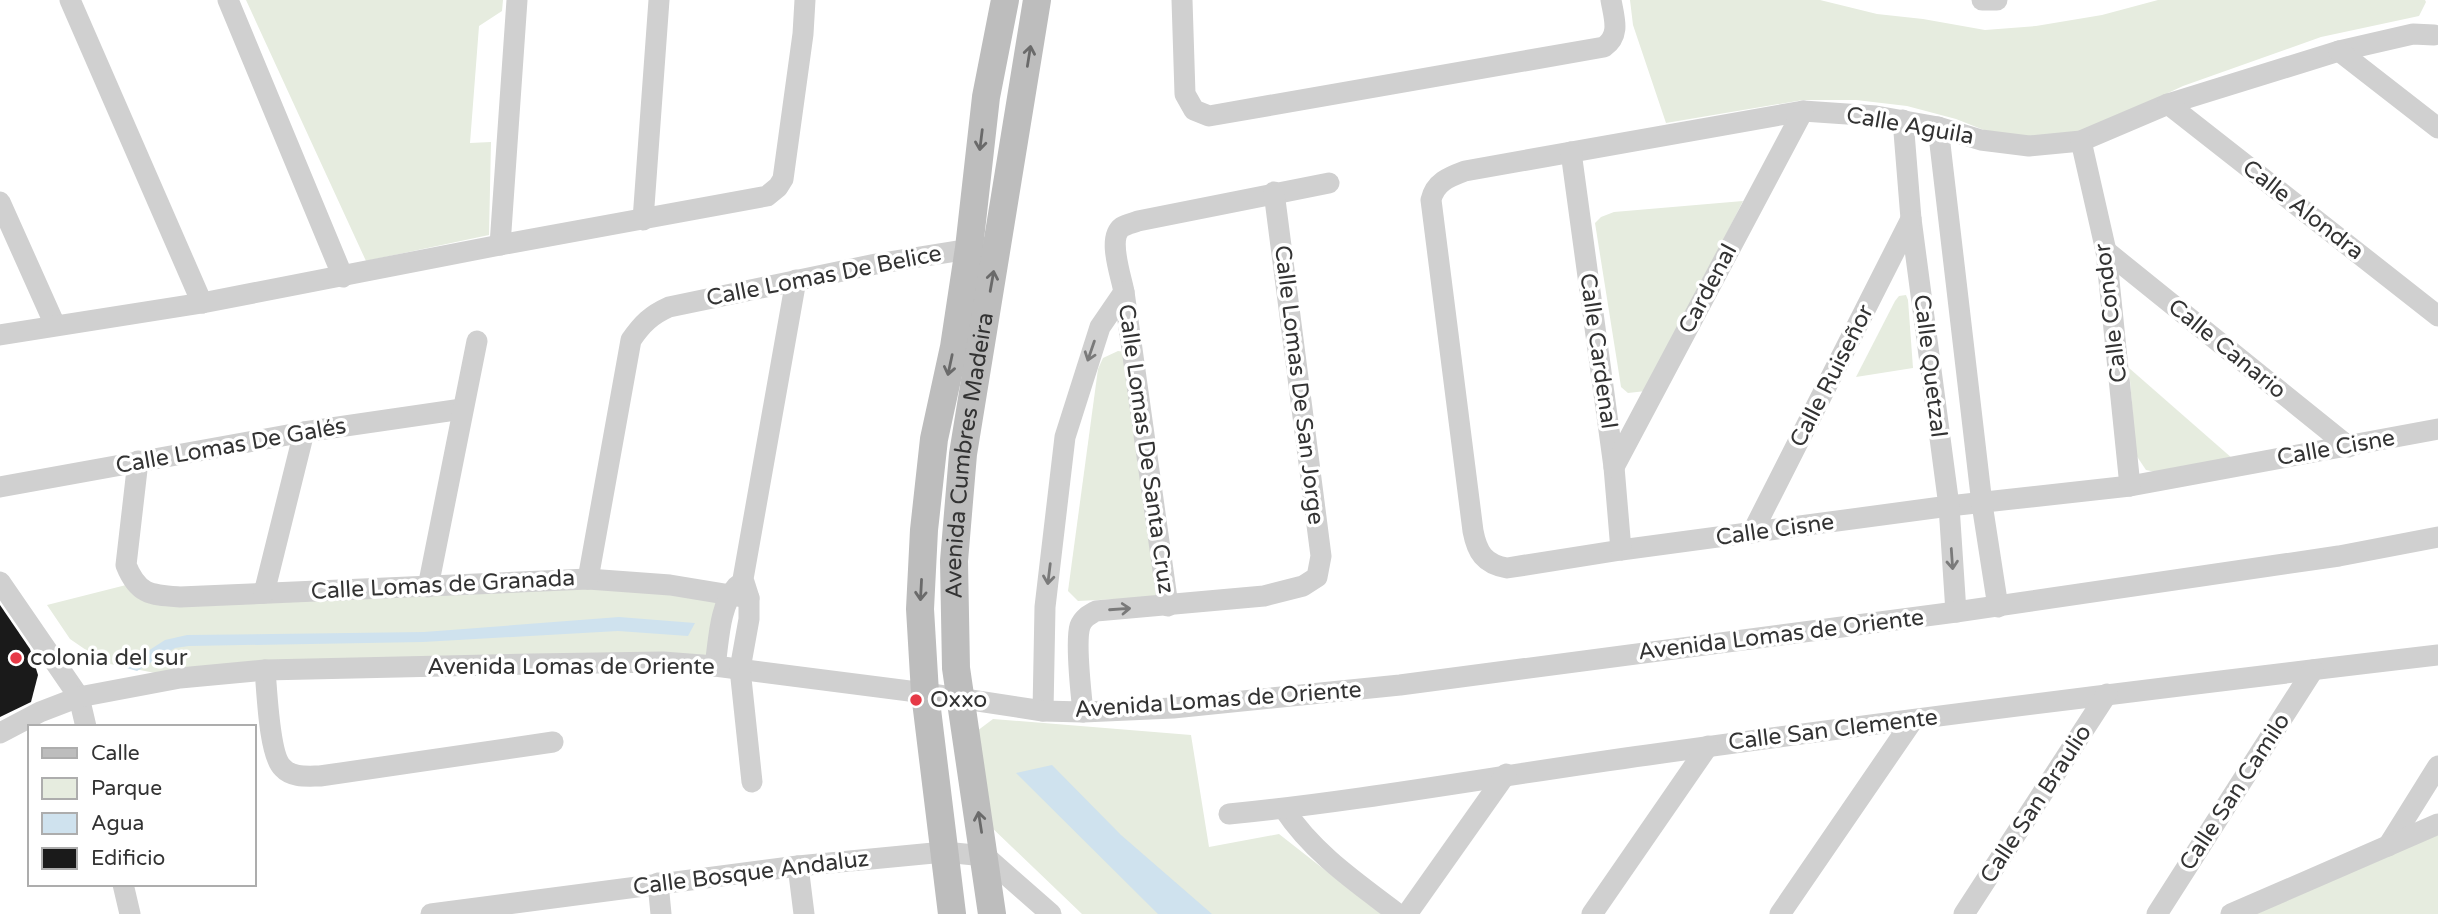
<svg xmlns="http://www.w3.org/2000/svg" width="2438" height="914" viewBox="0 0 2438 914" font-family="'Varela Round',sans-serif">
<rect width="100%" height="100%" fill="#fff"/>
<g fill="#e6ecdf">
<polygon points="246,0 503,0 502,11 479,26 470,143 491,142 489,235 366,261"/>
<polygon points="1630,0 1820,0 1877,14 1923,19 1985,30 2036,26 2102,15 2158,0 2425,0 2426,2 2419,16 2321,37 2183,86 2095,127 2053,140 2004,138 1956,119 1907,106 1856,100 1803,100 1666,123 1633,25"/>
<polygon points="1743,201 1651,384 1646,391 1628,393 1621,387 1619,374 1595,223 1601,217 1614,212"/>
<polygon points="1906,295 1908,300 1913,368 1856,377 1895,301 1899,296"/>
<polygon points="1118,351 1132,353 1159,597 1078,601 1068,591 1098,369 1103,358"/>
<polygon points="2129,368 2241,466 2160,473 2146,470 2136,455"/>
<polygon points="588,579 729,595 715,666 180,678 105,663 70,639 47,605 134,583 153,595"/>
<polygon points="993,719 1191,735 1209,847 1279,834 1381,914 1082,914 988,824 973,734"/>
<polygon points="2438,834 2438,914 2254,914"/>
</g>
<g fill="#cfe2ee">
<polygon points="619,617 695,623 688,636 618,631 423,642 189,646 175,648 137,671 123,667 165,640 187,635 424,632"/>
<polygon points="1052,765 1121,835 1212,914 1158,914 1016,773"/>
</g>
<polygon fill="#1a1a1a" points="0,605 30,649 38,675 31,702 0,717"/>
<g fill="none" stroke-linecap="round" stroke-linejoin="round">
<g stroke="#d0d0d0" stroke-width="21">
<polyline points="70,0 202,303"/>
<polyline points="228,0 343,277"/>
<path d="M1182,0L1185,94L1194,110L1209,116L1604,47C1621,35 1614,18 1611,0"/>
<polyline points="1982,0 1997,0"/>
<path d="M2434,35L2413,34L2339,51L2168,104L2081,141L2029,146L1981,140L1938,127L1876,116L1803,111L1465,171C1449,177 1435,182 1431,200L1473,531C1477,552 1484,564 1507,568L1621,550L1949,506L2130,486L2438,429"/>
<polyline points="2339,51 2438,128"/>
<polyline points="2168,104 2438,316"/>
<polyline points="1903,120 1911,219 1949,506 1956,612"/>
<polyline points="1938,127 1982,504 1998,607"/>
<polyline points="2081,141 2106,251 2130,486"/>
<polyline points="1571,152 1614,467 1621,550"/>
<polyline points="0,202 55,325"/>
<polyline points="643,220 659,0"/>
<polyline points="500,245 517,0"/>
<polyline points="2106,251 2349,447"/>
<polyline points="0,335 202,303 500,245 767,196 778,187 783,179 803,34 805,0"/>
<path d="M138,461L126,565C138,595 151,595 180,597L588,579L670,585L749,598"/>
<polyline points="1614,467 1803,111"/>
<polyline points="0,487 304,432 462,409"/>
<polyline points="1752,533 1911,219"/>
<path d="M588,579L631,340C642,324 651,315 669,307L876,264L982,247"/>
<polyline points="0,582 79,697 86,727"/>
<polyline points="428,587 477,341"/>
<polyline points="264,593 304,432"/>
<path d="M1168,606L1124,292C1121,275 1107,238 1122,227C1127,224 1133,223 1138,221L1329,183"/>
<path d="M715,666C719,640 719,606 737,586"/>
<path d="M265,670C267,690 269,756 283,768C292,778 308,776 320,776L553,742"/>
<polyline points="1043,711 1045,607 1065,437 1100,327 1124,292"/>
<path d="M1083,712C1081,693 1075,642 1080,626C1083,618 1089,615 1096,611L1264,596L1303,586L1317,577L1321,556L1274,192"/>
<polyline points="0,733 40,712 79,697 180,678 265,670 531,664 663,662 715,666 925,693 1043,711 1083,712 1173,708 1400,685 1956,612 2339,556 2438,537"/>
<polyline points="752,782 740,669 749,619 749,598 743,579 796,280"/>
<path d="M1284,809C1313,853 1356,882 1398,914"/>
<path d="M1229,814C1369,800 1508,774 1648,755C1911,718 2174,686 2438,655"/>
<polyline points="2388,846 2438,766"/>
<polyline points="798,866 804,914"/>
<polyline points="658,883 661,914"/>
<polyline points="123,884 130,914"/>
<polyline points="431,914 798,866 944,852 985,856 1051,914"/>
<polyline points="1407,914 1506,774"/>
<polyline points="1592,914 1708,746"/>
<polyline points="1780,914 1913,720"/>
<polyline points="1964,914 2107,694"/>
<polyline points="2157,914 2313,670"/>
<polyline points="2231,914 2438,824"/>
</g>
<g stroke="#bdbdbd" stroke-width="28">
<polyline points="952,914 925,693 920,609 924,530 934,439 954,347 969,248 986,97 1005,0"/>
<path id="s1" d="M992,914L956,668L954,561L963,454L1037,0"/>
</g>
</g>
<defs><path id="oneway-shaft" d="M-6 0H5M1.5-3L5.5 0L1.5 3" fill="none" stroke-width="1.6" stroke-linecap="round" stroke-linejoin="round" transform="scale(1.75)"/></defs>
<g stroke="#6a6a6a">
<use href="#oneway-shaft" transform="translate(1029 56) rotate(-81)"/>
<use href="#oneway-shaft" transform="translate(981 140) rotate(97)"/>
<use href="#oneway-shaft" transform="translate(992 281) rotate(-80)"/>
<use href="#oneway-shaft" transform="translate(950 365) rotate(102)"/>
<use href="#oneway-shaft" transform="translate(921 590) rotate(93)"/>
<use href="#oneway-shaft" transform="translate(980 822) rotate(-99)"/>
</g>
<g stroke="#7a7a7a">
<use href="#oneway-shaft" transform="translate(1091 351) rotate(109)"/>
<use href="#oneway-shaft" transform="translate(1952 559) rotate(86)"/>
<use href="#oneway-shaft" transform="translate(1049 574) rotate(97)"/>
<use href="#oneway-shaft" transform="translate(1120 609) rotate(-4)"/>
</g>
<g fill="#e63946" stroke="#fff" stroke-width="2.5">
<circle cx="16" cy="658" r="7"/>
<circle cx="916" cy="700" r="7"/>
</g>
<g text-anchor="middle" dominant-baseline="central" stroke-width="7" stroke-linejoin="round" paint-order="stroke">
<g font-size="23" fill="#333" stroke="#fff">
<text transform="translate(1910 126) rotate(10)">Calle Aguila</text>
<text transform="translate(2303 210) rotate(38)">Calle Alondra</text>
<text transform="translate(824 276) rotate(-11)">Calle Lomas De Belice</text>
<text transform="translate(1708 289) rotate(-62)">Cardenal</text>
<text transform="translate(2111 313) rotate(-97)">Calle Condor</text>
<text transform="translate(2227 349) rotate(39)">Calle Canario</text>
<text transform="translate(1598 351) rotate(82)">Calle Cardenal</text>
<text transform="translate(1930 366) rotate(83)">Calle Quetzal</text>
<text transform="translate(1832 376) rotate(-63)">Calle Ruiseñor</text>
<text transform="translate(1299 385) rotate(83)">Calle Lomas De San Jorge</text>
<text transform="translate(231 446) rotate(-10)">Calle Lomas De Galés</text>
<text transform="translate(2336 448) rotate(-10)">Calle Cisne</text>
<text transform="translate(1146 449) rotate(82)">Calle Lomas De Santa Cruz</text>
<text stroke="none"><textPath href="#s1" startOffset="462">Avenida Cumbres Madeira</textPath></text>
<text transform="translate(1775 530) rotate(-8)">Calle Cisne</text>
<text transform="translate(443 585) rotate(-3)">Calle Lomas de Granada</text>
<text transform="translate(1781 635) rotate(-7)">Avenida Lomas de Oriente</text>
<text x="571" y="667">Avenida Lomas de Oriente</text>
<text transform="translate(1218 700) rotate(-4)">Avenida Lomas de Oriente</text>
<text transform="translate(1833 730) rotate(-7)">Calle San Clemente</text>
<text transform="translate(2235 792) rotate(-57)">Calle San Camilo</text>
<text transform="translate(2036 804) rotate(-57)">Calle San Braulio</text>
<text transform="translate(751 873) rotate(-7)">Calle Bosque Andaluz</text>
</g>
<g font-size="23" fill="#333" stroke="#fff" text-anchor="start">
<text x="30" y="658">colonia del sur</text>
<text x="930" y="700">Oxxo</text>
</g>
</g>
<rect x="28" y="725" width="228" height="161" fill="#ffffff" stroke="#adadad" stroke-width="2"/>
<rect x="42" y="748" width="35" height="10" fill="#bdbdbd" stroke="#adadad" stroke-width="2"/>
<text x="91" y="760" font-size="21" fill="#333333">Calle</text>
<rect x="42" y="778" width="35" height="21" fill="#e6ecdf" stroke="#adadad" stroke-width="2"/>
<text x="91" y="795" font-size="21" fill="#333333">Parque</text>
<rect x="42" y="813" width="35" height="21" fill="#cfe2ee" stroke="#adadad" stroke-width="2"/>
<text x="91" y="830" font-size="21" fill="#333333">Agua</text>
<rect x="42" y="848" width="35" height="21" fill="#1a1a1a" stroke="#adadad" stroke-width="2"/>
<text x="91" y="865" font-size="21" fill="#333333">Edificio</text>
</svg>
